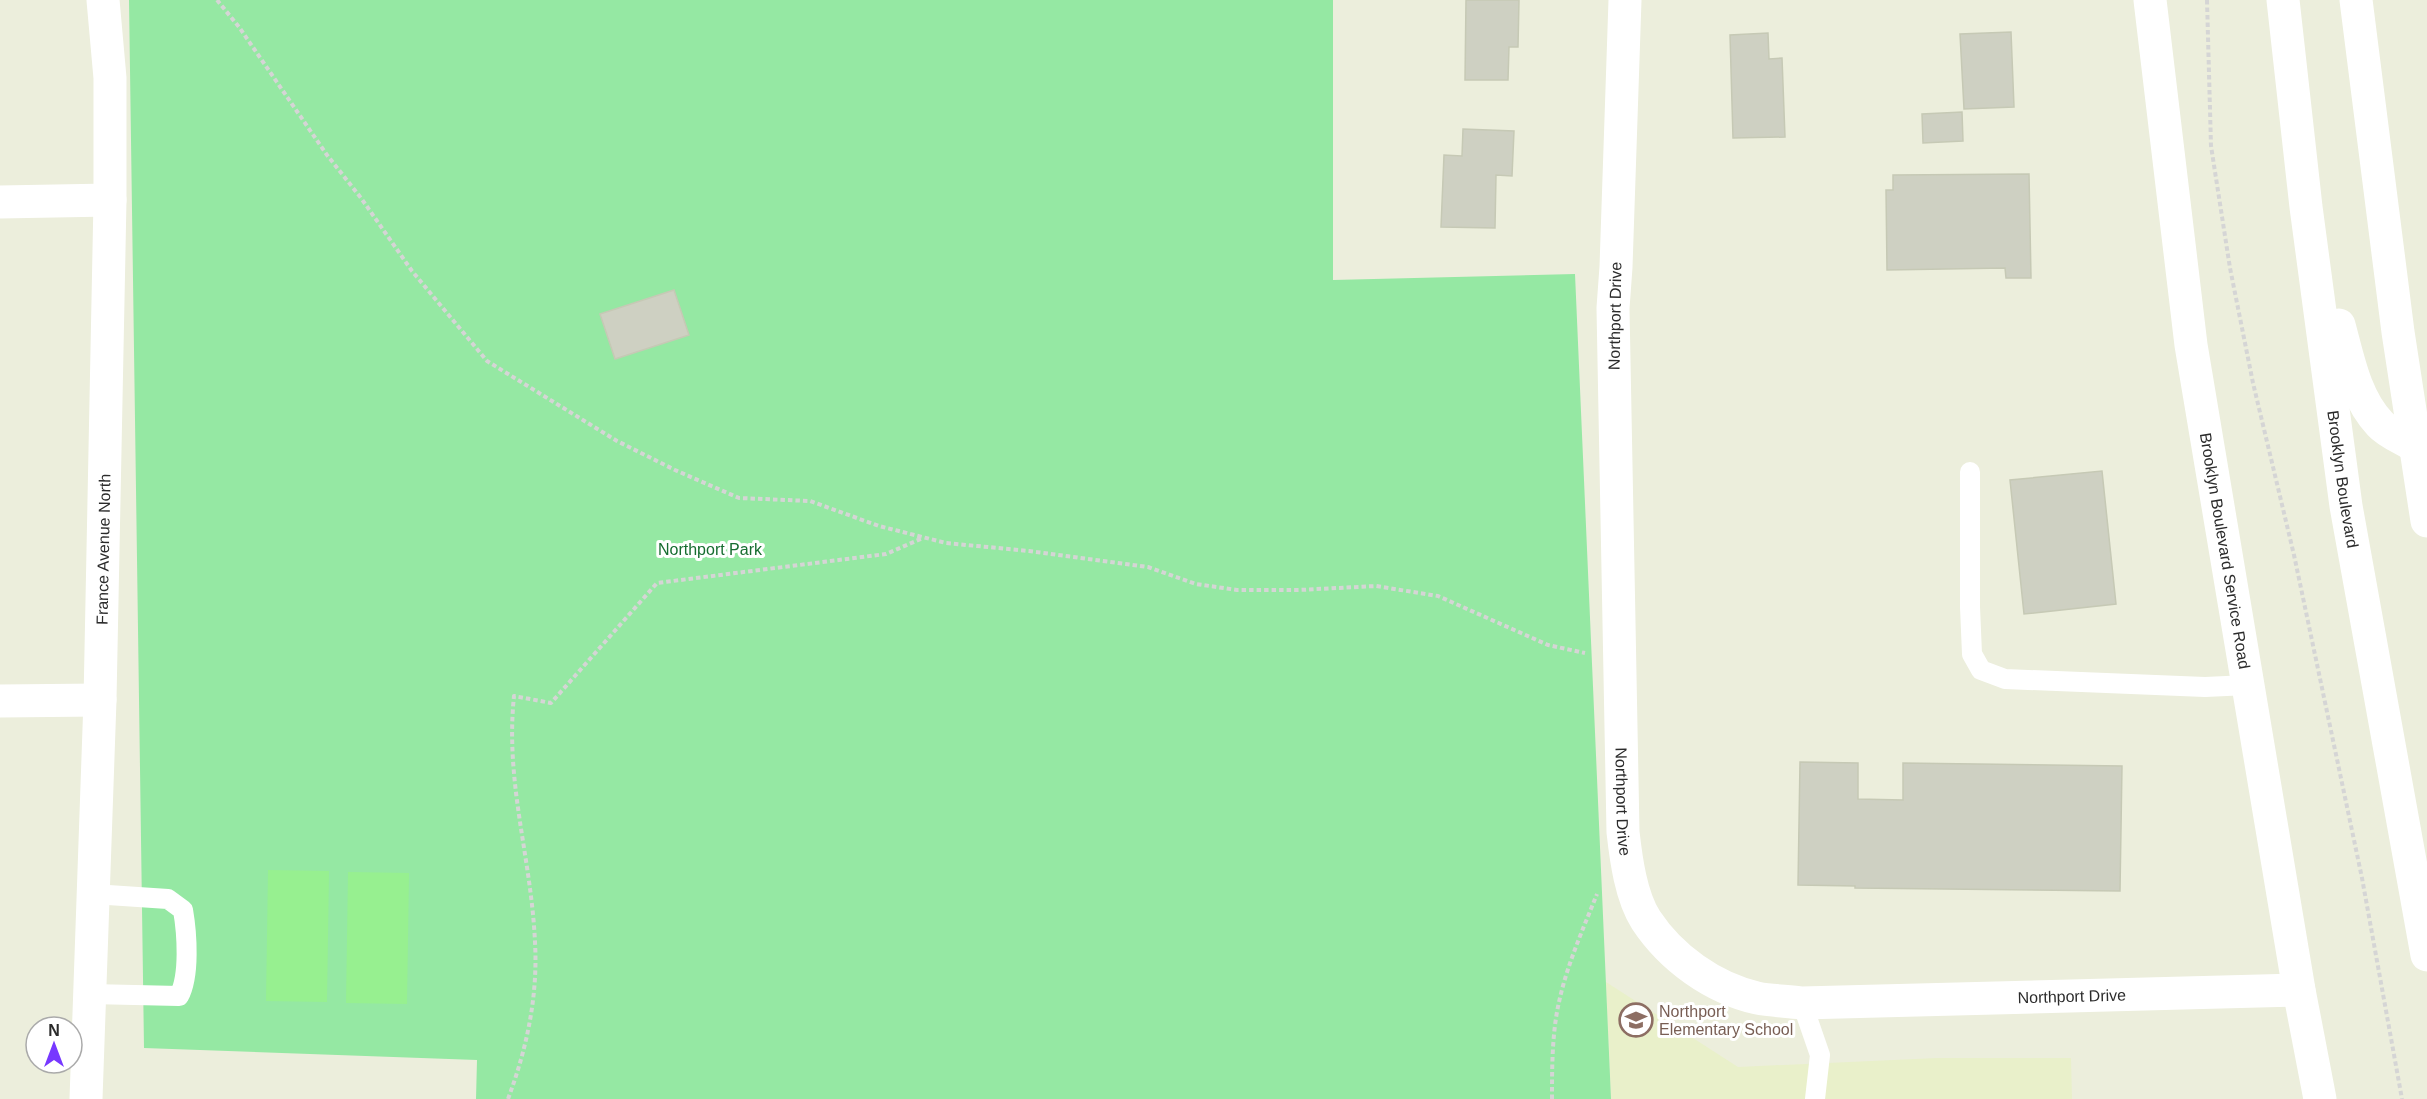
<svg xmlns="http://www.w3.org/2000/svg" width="2427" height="1099" viewBox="0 0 2427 1099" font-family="Arial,sans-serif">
<rect width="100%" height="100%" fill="#eceedc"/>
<polygon fill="#e9f0ca" points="1606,982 1738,1067 1937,1058 2071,1058 2072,1099 1611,1099"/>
<polygon fill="#95e8a3" points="129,0 1333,0 1333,280 1575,274 1611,1099 476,1099 477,1060 144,1048"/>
<g fill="#97f090">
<polygon points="268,870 329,871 327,1002 266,1001"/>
<polygon points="348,872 409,873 407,1004 346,1003"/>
</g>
<g fill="#ced0c2" stroke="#c6c9b5" stroke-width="1.5">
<polygon points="1466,0 1519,0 1518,47 1509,47 1508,80 1465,80"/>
<polygon points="2011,32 2014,107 1964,109 1960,34"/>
<polygon points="1768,33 1769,59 1782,58 1785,137 1733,138 1730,35"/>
<polygon points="1962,112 1963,141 1923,143 1922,114"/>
<polygon points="1463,129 1514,131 1512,176 1496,175 1495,228 1441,227 1444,155 1462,156"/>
<polygon points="2029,174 2031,278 2006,278 2005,268 1887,270 1886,190 1893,190 1893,175"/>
<polygon points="674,290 689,335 615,359 600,314"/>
<polygon points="2102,471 2116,604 2024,614 2010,480"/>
<polygon points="1800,762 1858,763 1858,799 1903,800 1903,763 2122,766 2120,891 1855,888 1855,886 1798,885"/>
</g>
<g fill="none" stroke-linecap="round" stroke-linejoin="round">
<g stroke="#d5d5d5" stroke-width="4" stroke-dasharray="4.5 3" stroke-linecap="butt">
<polyline points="217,0 239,27 327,155 361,198 412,271 487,361 617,441 675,470 739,498 810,501 879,526 946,543 1029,551 1148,567 1196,584 1237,590 1299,590 1376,586 1438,596 1548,645 1585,653"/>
<polyline points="2207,0 2211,146 2230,268 2253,383 2294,555 2362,878 2402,1099"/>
<path d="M508,1099C527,1048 538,996 535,942C531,856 505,783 514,696L551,703L657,583L886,554L923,538"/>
<path d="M1552,1099C1552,1067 1552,1033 1559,1002C1567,965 1583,929 1597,894"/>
</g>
<g stroke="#fff" stroke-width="20">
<polyline points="1970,472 1970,607 1972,654 1981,670 2005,679 2205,687 2248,685"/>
<path d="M90,994L179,996C190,976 187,933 183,910L168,899L93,894"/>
<polyline points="1802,1003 1820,1055 1815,1099"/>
</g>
<g stroke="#fff" stroke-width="33">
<path id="s1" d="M1625,0L1616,267L1613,308L1623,832C1626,859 1631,897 1646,920C1671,958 1713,988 1757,998C1771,1001 1788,1001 1802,1003L2299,990"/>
<path id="s2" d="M2150,0L2191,345L2299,990L2320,1099"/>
<polyline points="0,202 110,200"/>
<polyline points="0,701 100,700"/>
<path id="s3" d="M86,1099L100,700L110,200V78L103,0"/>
</g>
<g stroke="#fff" stroke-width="33">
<path id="s4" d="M2283,0L2306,207L2346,506L2427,955"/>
<polyline points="2356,0 2398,332 2427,521"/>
<path d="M2339,325C2348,358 2355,398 2380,424C2388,433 2404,439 2415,446"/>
</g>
</g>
<defs>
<g id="school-ring" transform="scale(1.725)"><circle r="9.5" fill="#fff" stroke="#8d6e63" stroke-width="1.5"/><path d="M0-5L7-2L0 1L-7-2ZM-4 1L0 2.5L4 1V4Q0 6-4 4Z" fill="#8d6e63"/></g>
</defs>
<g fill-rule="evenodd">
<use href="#school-ring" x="1636" y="1020"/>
</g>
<g text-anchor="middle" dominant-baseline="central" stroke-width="6" stroke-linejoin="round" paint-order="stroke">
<g font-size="16" fill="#2b2b2b" stroke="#fff">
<text transform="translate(1615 316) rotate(-89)">Northport Drive</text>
<text stroke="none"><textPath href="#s4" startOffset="483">Brooklyn Boulevard</textPath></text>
<text stroke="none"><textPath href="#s3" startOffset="550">France Avenue North</textPath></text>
<text stroke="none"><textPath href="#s2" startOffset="556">Brooklyn Boulevard Service Road</textPath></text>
<text stroke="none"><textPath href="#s1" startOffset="802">Northport Drive</textPath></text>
<text stroke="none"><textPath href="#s1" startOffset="1378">Northport Drive</textPath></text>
</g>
<g font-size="16" fill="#166d30" stroke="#fff">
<text x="710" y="549">Northport Park</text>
</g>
<g font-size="16" fill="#785e54" stroke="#fff" text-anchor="start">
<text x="1659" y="1011">Northport<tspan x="1659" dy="18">Elementary School</tspan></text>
</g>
</g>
<g transform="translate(54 1045)"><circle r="28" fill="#ffffff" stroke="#aaaaaa" stroke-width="1.5"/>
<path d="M0-4.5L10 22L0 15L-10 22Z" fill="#7738ff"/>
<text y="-9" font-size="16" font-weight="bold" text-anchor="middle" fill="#2b2b2b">N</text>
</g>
</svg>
